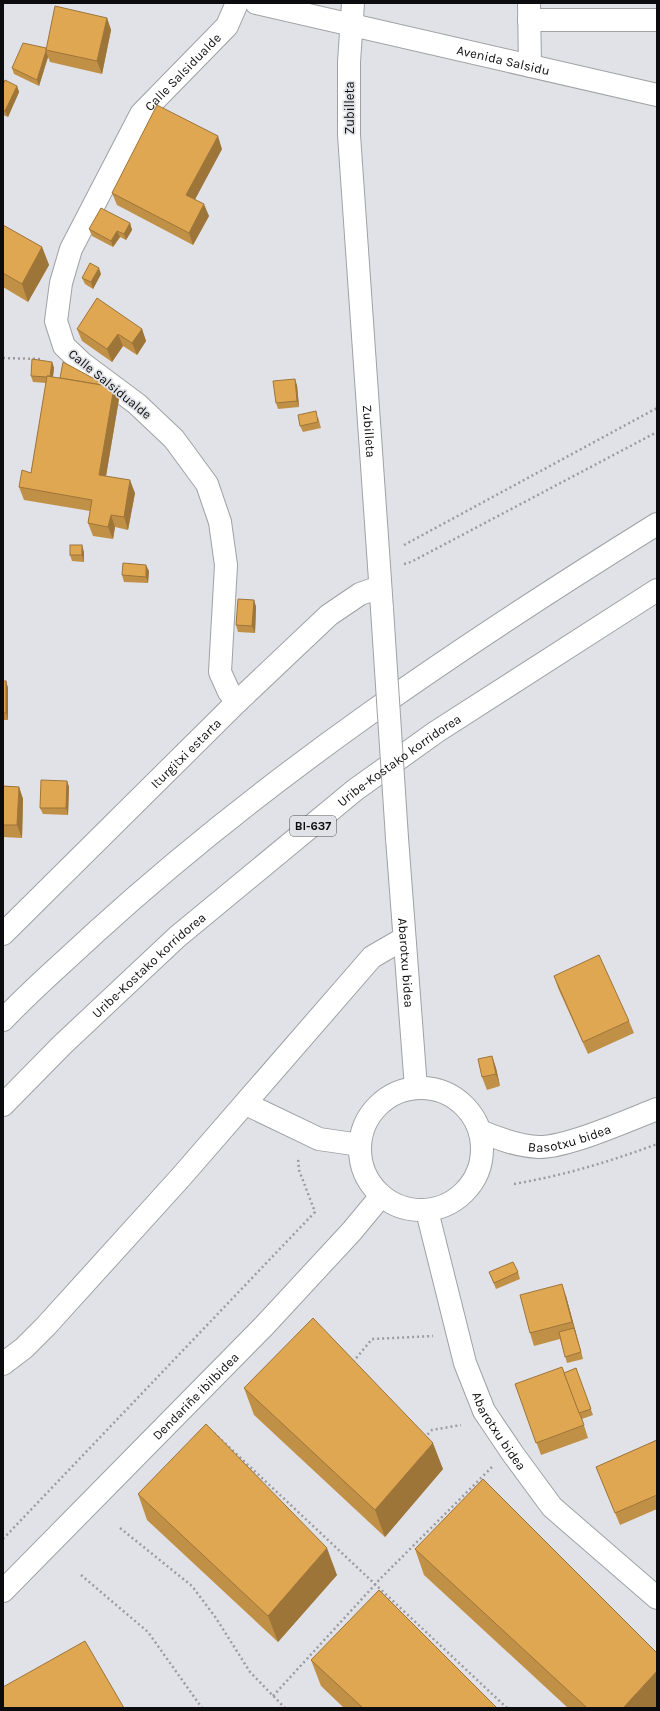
<svg xmlns="http://www.w3.org/2000/svg" width="660" height="1711" viewBox="0 0 660 1711" font-family="Karla,sans-serif">
<rect width="100%" height="100%" fill="#e1e2e7"/>
<g fill="none" stroke-linecap="round" stroke-linejoin="round">
<g stroke="#9fa1a5" stroke-width="24">
<g id="minor">
<path id="s1" d="M256,3L657,95"/>
<path id="s2" d="M353,3L349,62V135L382,609"/>
<polyline points="529,3 530,66"/>
<polyline points="529,20 657,20"/>
<path id="s3" d="M237,702L229,692L220,672L226,565L220,522L207,484L174,439L137,404L82,363L64,346L56,321L61,283L71,249L141,114L227,26L237,3"/>
<path id="s4" d="M397,838L416,1088"/>
<path id="s5" d="M3,934L237,702L329,615L360,594L380,587"/>
<circle cx="421" cy="1149" r="61"/>
<polyline points="246,1104 319,1139 360,1145"/>
<path id="s6" d="M480,1131C499,1139 518,1146 539,1147C568,1147 629,1120 657,1109"/>
<path id="s7" d="M427,1211L465,1363L484,1411L513,1454L552,1507L657,1598"/>
<polyline points="3,1364 24,1348 46,1326 181,1177 372,957 403,939"/>
<path id="s8" d="M3,1591L264,1326L352,1231L381,1196"/>
</g>
</g>
<g stroke="#9fa1a5" stroke-width="24">
<g id="highway">
<path d="M3,1020C32,989 65,961 96,932C267,776 461,646 657,524"/>
<path id="s9" d="M3,1105L62,1045L177,937L355,790L436,732L657,590"/>
</g>
</g>
<g stroke="#9c9ca0" stroke-width="2.5" stroke-dasharray="2 3" stroke-linecap="butt">
<polyline points="3,358 41,359"/>
<polyline points="404,545 657,408"/>
<polyline points="404,564 411,562 657,432"/>
<path d="M514,1184C565,1175 609,1162 657,1144"/>
<polyline points="353,1362 372,1339 433,1336"/>
<polyline points="214,1433 507,1708"/>
<polyline points="424,1438 432,1430 461,1425"/>
<polyline points="120,1528 192,1586 216,1618 250,1672 285,1708"/>
<polyline points="3,1539 315,1212 299,1170 298,1158"/>
<polyline points="81,1575 148,1632 202,1708"/>
<polyline points="273,1696 381,1578 492,1467"/>
</g>
<use href="#minor" stroke="#fff" stroke-width="22"/>
<use href="#highway" stroke="#fff" stroke-width="22"/>
<g stroke="#9fa1a5" stroke-width="24" stroke-linecap="butt">
<polyline id="minor-bridge" points="382,609 397,838"/>
</g>
<use href="#minor-bridge" stroke="#fff" stroke-width="22"/>
</g>
<g fill="#c19047">
<polygon points="107,18 111,30 102,74 50,62 48,57 39,86 14,74 12,68 46,48"/>
<polygon points="3,85 17,86 19,92 8,117 3,115"/>
<polygon points="222,149 195,199 209,216 193,245 117,205 112,193"/>
<polygon points="130,223 132,230 126,240 120,237 113,247 92,236 89,229"/>
<polygon points="3,225 42,247 49,265 28,302 3,287"/>
<polygon points="101,274 93,289 85,284 82,278"/>
<polygon points="77,329 142,329 146,341 137,355 123,346 112,362 82,341"/>
<polygon points="52,362 54,368 53,377 103,385 119,399 106,476 135,493 128,530 115,527 113,539 93,536 88,523 90,511 24,500 19,487 31,473 46,383 33,382 31,376"/>
<polygon points="297,385 299,407 278,409 276,403"/>
<polygon points="318,417 321,428 303,432 300,426"/>
<polygon points="84,552 84,562 72,561 70,555"/>
<polygon points="149,571 148,583 124,582 122,575"/>
<polygon points="254,600 256,607 255,633 238,632 236,625"/>
<polygon points="3,681 6,681 8,688 8,720 3,720"/>
<polygon points="67,781 69,787 68,815 43,814 40,808"/>
<polygon points="3,786 19,787 23,799 22,838 3,837"/>
<polygon points="554,976 629,1021 634,1033 588,1054 558,988"/>
<polygon points="492,1056 496,1068 500,1086 487,1090 482,1077"/>
<polygon points="489,1272 518,1272 520,1279 496,1289"/>
<polygon points="566,1296 583,1359 567,1363 560,1339 534,1346 530,1333"/>
<polygon points="576,1368 593,1415 582,1419 588,1438 541,1455 515,1384 564,1373"/>
<polygon points="244,1388 443,1469 385,1537 254,1415"/>
<polygon points="657,1440 657,1509 620,1525 596,1467"/>
<polygon points="138,1494 337,1575 278,1642 147,1520"/>
<polygon points="415,1549 657,1708 568,1708 424,1575"/>
<polygon points="311,1660 497,1708 344,1708 321,1686"/>
</g>
<g fill="#9d7539">
<polygon points="107,18 111,30 102,74 97,61"/>
<polygon points="46,51 48,57 39,86 37,80"/>
<polygon points="17,86 19,92 8,117 5,111"/>
<polygon points="218,136 222,149 191,207 186,195"/>
<polygon points="204,204 209,216 193,245 189,233"/>
<polygon points="130,223 132,230 126,240 124,234"/>
<polygon points="117,231 120,237 113,247 111,241"/>
<polygon points="42,247 49,265 28,302 22,284"/>
<polygon points="99,268 101,274 93,289 91,282"/>
<polygon points="142,329 146,341 137,355 132,343"/>
<polygon points="118,334 123,346 112,362 107,349"/>
<polygon points="52,362 54,368 52,384 50,378"/>
<polygon points="295,379 297,385 299,407 297,401"/>
<polygon points="114,387 119,399 104,488 99,475"/>
<polygon points="130,480 135,493 128,530 124,517"/>
<polygon points="111,515 115,527 113,539 108,527"/>
<polygon points="82,545 84,552 84,562 82,555"/>
<polygon points="146,565 149,571 148,583 146,577"/>
<polygon points="254,600 256,607 255,633 252,626"/>
<polygon points="6,681 8,688 8,720 6,713"/>
<polygon points="67,781 69,787 68,815 66,808"/>
<polygon points="19,787 23,799 22,838 17,825"/>
<polygon points="492,1056 496,1068 500,1086 496,1074"/>
<polygon points="562,1284 566,1296 583,1359 572,1322"/>
<polygon points="433,1443 443,1469 385,1537 375,1510"/>
<polygon points="327,1548 337,1575 278,1642 268,1616"/>
<polygon points="657,1671 657,1708 623,1708"/>
</g>
<g fill="#e0a752" stroke="#9d7539">
<polygon points="55,6 107,18 97,61 46,50"/>
<polygon points="23,43 46,48 46,51 37,80 12,68"/>
<polygon points="5,80 17,86 5,111 3,110 3,85"/>
<polygon points="157,105 218,136 186,195 204,204 189,233 112,193"/>
<polygon points="101,208 130,223 124,234 117,231 111,241 89,229"/>
<polygon points="3,225 42,247 22,284 3,273"/>
<polygon points="90,263 99,268 91,282 82,278"/>
<polygon points="97,298 142,329 132,343 118,334 107,349 77,329"/>
<polygon points="32,359 52,362 50,376 47,376 47,377 31,376"/>
<polygon points="63,362 102,383 102,385 60,378"/>
<polygon points="47,376 114,387 99,475 130,480 124,517 111,515 108,527 88,523 92,500 19,487 22,470 31,473"/>
<polygon points="295,379 297,401 276,403 273,381"/>
<polygon points="316,411 318,422 300,426 298,415"/>
<rect x="70" y="545" width="12" height="10"/>
<polygon points="123,563 146,565 146,577 122,575"/>
<polygon points="238,599 254,600 252,626 236,625"/>
<rect x="3" y="681" width="3" height="32"/>
<polygon points="41,780 67,781 66,808 40,808"/>
<polygon points="3,786 19,787 17,825 3,825"/>
<polygon points="599,955 629,1021 583,1042 554,976"/>
<polygon points="492,1056 496,1074 482,1077 478,1059"/>
<polygon points="513,1262 518,1272 494,1283 489,1272"/>
<polygon points="562,1284 572,1322 530,1333 520,1295"/>
<polygon points="313,1318 433,1443 375,1510 244,1388"/>
<polygon points="574,1328 581,1352 565,1357 559,1332"/>
<polygon points="562,1367 584,1425 536,1443 515,1384"/>
<polygon points="576,1368 591,1409 579,1413 564,1373"/>
<polygon points="206,1424 327,1548 268,1616 138,1494"/>
<polygon points="657,1440 657,1495 615,1513 596,1467"/>
<polygon points="483,1479 657,1653 657,1671 623,1708 587,1708 415,1549"/>
<polygon points="379,1590 497,1708 363,1708 311,1660"/>
<polygon points="85,1641 124,1708 3,1708 3,1687"/>
</g>
<g text-anchor="middle" dominant-baseline="central" stroke-width="3.5" stroke-linejoin="round" paint-order="stroke">
<rect fill="#e1e2e7" stroke="#4c4c4f" stroke-width="1" x="290" y="816" width="46" height="20" rx="3"/>
<g font-size="12" font-weight="bold" fill="#0c0c0e">
<text x="313" y="826">BI-637</text>
</g>
<g font-size="13" fill="#0c0c0e" stroke="#e1e2e7">
<text stroke="none"><textPath href="#s1" startOffset="254">Avenida Salsidu</textPath></text>
<text stroke="none"><textPath href="#s3" startOffset="737">Calle Salsidualde</textPath></text>
<text transform="translate(349 108) rotate(-90)">Zubilleta</text>
<text transform="translate(110 384) rotate(39)">Calle Salsidualde</text>
<text stroke="none"><textPath href="#s2" startOffset="429">Zubilleta</textPath></text>
<text stroke="none"><textPath href="#s5" startOffset="257">Iturgitxi estarta</textPath></text>
<text stroke="none"><textPath href="#s9" startOffset="526">Uribe-Kostako korridorea</textPath></text>
<text stroke="none"><textPath href="#s4" startOffset="125">Abarotxu bidea</textPath></text>
<text stroke="none"><textPath href="#s9" startOffset="202">Uribe-Kostako korridorea</textPath></text>
<text stroke="none"><textPath href="#s6" startOffset="93">Basotxu bidea</textPath></text>
<text stroke="none"><textPath href="#s8" startOffset="274">Dendariñe ibilbidea</textPath></text>
<text stroke="none"><textPath href="#s7" startOffset="233">Abarotxu bidea</textPath></text>
</g>
</g>
<rect width="660" height="1711" fill="none" stroke="#0c0c0e" stroke-width="8"/>
</svg>
